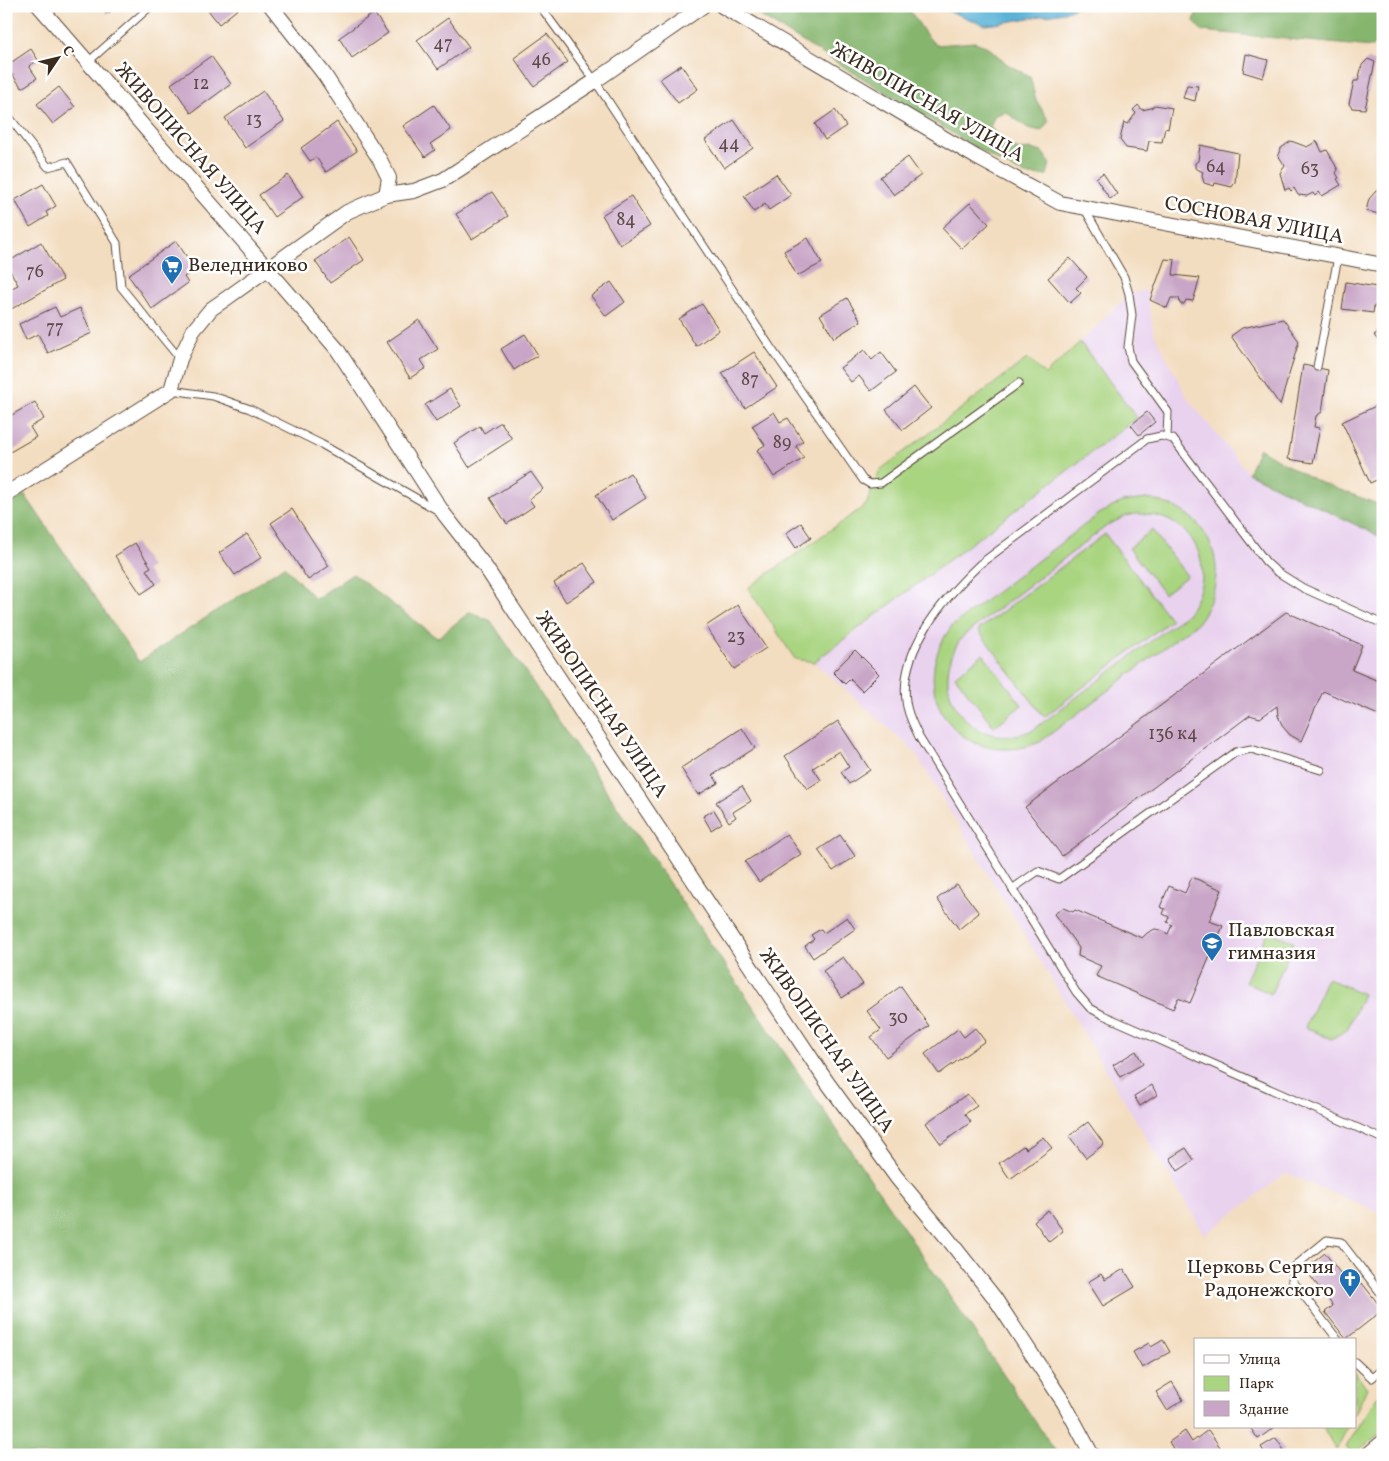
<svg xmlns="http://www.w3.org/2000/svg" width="1389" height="1461" viewBox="0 0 1389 1461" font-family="Vollkorn,serif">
<rect width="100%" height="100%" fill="#fff"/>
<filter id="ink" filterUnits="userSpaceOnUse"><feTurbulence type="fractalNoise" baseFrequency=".02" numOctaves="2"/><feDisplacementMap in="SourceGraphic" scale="10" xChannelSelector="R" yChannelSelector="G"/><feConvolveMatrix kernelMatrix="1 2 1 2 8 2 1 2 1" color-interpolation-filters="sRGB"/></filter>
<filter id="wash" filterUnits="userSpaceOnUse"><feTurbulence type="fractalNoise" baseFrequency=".0096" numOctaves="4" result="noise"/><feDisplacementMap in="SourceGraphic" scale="20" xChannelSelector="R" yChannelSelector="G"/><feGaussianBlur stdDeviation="1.12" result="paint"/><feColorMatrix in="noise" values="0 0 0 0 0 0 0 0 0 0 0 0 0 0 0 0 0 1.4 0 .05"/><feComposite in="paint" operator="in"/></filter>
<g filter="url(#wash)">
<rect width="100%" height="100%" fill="#f3ddc0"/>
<polygon fill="#e9d2ee" points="1146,290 1154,333 1188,399 1248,473 1383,538 1383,1214 1286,1173 1205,1235 914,751 814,662 1137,418 1080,342 1129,294"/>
<g fill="#a9d480" stroke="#727f4f" fill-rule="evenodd">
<polygon points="1080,342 1137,418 814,662 795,659 748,588 866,505 880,470 1028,358 1045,375"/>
<path d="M1147,499C1211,508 1237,572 1197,623L1040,742C962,774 901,692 952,626L1099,514L1122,502ZM1136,514C1193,512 1222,569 1187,614L1033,730C971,756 922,689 963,636L1108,525L1126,516Z"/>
<polygon points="1152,530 1187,576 1164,594 1129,548"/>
<polygon points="1105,534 1171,620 1044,717 978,630"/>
<polygon points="983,654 1022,705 994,727 955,676"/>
<polygon points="1268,931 1294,942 1271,994 1245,982"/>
<polygon points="1327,978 1363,994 1347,1030 1331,1039 1305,1027"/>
<polygon points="1355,1372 1367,1388 1355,1414"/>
<polygon points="1383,1393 1383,1431 1354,1454 1346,1447 1377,1397"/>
<polygon points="1323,1427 1348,1427 1336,1450"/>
</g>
<g fill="#86b66e" stroke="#607046">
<path d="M744,6H906C917,19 924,35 936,45L975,42L988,47L1007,64L1030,77L1036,100L1049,121L1041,131L1028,128L1006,112L995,115L990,127L1008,145L1019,150L1031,149L1042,152L1050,163L1047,175C1027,178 1016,171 998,161Z"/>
<polygon points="1198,6 1383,6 1383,32 1381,39 1372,47 1202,31 1194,21"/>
<polygon points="1259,448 1287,465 1319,482 1383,506 1383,538 1248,473"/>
<polygon points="25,495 139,662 284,566 315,599 353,574 437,638 470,612 491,621 1058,1455 6,1455 6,506"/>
</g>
<polygon fill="#5ab2d7" stroke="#4a6e7a" points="935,6 1079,6 1064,12 995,24 985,25"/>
<g id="blocks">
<g fill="#c9a6c7">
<polygon points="102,6 117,6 107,14"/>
<polygon points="205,6 238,6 239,8 219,24"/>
<polygon points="374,13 388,33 352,58 339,38"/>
<polygon points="448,18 469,47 438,69 417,40"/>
<polygon points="547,34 568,62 534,86 514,58"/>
<polygon points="31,49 38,60 29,66 37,78 22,88 6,66"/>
<polygon points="1246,54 1268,60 1263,78 1243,72"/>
<polygon points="211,56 231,84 191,113 171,84"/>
<polygon points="1368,59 1375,62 1365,109 1352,108 1349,104 1354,81 1358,81 1362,65"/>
<polygon points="681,65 698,89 678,103 660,79"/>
<polygon points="1187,85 1198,86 1195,101 1183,98"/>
<polygon points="59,87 75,107 53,124 37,104"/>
<polygon points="263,91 284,121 245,148 225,118"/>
<polygon points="434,105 451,130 430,144 435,150 425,157 403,126"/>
<polygon points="1138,105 1142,110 1151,108 1155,105 1172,108 1168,129 1165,128 1162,142 1149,141 1147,151 1126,148 1120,140 1124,122 1128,124 1136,113 1133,110"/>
<polygon points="835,110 846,126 825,140 815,124"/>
<polygon points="734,120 753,148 724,168 705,140"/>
<polygon points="337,122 357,151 326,172 316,157 310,161 301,148"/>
<polygon points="1291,141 1307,147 1317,141 1322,152 1327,150 1338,170 1336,173 1339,178 1337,179 1341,185 1322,196 1319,192 1315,196 1313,193 1307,196 1298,195 1294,188 1291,191 1289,188 1285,190 1280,173 1285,166 1278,155 1281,148"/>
<polygon points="1200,145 1238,153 1235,182 1232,187 1215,183 1214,186 1204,183 1202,175 1203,172 1195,168 1195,163 1198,161"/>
<polygon points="908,157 921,175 894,195 880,177"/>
<polygon points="1103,173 1117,194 1110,199 1096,178"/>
<polygon points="776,174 791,195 769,210 765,204 754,212 744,196"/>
<polygon points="288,175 303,197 274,217 259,195"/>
<polygon points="43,184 56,206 46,212 48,216 30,227 15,200"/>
<polygon points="1383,189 1383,209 1381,209 1379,214 1366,211 1369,199 1376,191"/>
<polygon points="492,192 508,216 472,239 456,214"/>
<polygon points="631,196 650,226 620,245 602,215"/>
<polygon points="970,203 989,224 962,249 942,228"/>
<polygon points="349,237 364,260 330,283 315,261"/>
<polygon points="808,238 822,263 797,276 784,251"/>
<polygon points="176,241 195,269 184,277 188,283 152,309 128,275"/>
<polygon points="41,242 63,280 6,312 6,291 18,285 6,263"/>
<polygon points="1070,258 1087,277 1076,288 1081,293 1070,303 1048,278"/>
<polygon points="1165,259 1175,260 1173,275 1200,278 1193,301 1186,300 1184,304 1180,304 1179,298 1171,298 1167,308 1150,300"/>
<polygon points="611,282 625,302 606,316 591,296"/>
<polygon points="1346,282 1383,288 1383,308 1374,306 1373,313 1342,309"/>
<polygon points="847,298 861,321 834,338 820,315"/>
<polygon points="702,304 719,330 696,346 679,319"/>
<polygon points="55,307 60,317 80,308 92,333 48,353 38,334 26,340 19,324"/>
<polygon points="1283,319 1299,341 1280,405 1231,336 1242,328"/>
<polygon points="419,320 438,349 421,360 426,368 410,378 387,342"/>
<polygon points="1383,329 1383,347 1374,335"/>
<polygon points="525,334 538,355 514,370 501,349"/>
<polygon points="864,350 872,360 881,352 896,372 871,391 859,376 851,382 840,368"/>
<polygon points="754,352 777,387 745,408 722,373"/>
<polygon points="1303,365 1328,370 1322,412 1316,416 1314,427 1320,428 1313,463 1288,459"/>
<polygon points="914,387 931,408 903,430 886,410"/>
<polygon points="450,389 461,406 436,422 425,405"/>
<polygon points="35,402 44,419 30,427 36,437 10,452 6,445 6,418"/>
<polygon points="1380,404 1383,410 1383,477 1370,483 1342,422"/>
<polygon points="774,412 780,422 788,418 803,441 796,446 804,458 774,477 757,450 765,445 752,426"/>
<polygon points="1147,412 1155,422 1139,435 1131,425"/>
<polygon points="501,422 512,439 469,467 454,443 480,426 484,433"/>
<polygon points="531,472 543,489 529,499 534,506 507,524 490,498"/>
<polygon points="630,473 646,498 612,520 596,495"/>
<polygon points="292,509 329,566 308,580 271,523"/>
<polygon points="801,523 811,538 796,548 786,533"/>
<polygon points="247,534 262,557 235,575 219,553"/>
<polygon points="135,543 151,567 146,570 156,584 141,594 115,556"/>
<polygon points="584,563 597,582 566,602 554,583"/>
<polygon points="738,605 766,648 734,669 706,626"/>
<polygon points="1286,612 1362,645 1352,670 1383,683 1383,717 1323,691 1301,741 1290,735 1283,727 1278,716 1277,706 1260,718 1250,715 1062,856 1025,807"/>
<polygon points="855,650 879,674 862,691 850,679 845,684 833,672"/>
<polygon points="838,721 870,770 849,784 841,772 849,767 839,751 813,768 821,780 807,789 785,756"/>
<polygon points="742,728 755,748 713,775 718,783 698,795 681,768"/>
<polygon points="742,786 751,801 733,812 736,817 729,822 716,802"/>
<polygon points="714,810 722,823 711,830 703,816"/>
<polygon points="787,834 801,854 759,882 745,862"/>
<polygon points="840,835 855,856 833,871 818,850"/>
<polygon points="1192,877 1222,890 1209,921 1223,926 1190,1003 1178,998 1173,1009 1096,976 1101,966 1078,956 1079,948 1054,914 1063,908 1073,912 1075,910 1142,938 1147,933 1155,929 1161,930 1168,934 1172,925 1167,922 1169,917 1163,914 1165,909 1160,907 1169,886 1185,893"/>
<polygon points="957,884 979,913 959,929 937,899"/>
<polygon points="847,917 855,929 813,958 805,946 814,939 811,935 821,929 824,933"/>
<polygon points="843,957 863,984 842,998 823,971"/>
<polygon points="901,986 929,1026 886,1057 871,1037 881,1030 867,1011"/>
<polygon points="975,1028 985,1041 939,1074 925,1054 958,1029 964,1037"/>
<polygon points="1382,1030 1383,1053 1382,1053 1380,1042"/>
<polygon points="1136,1051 1143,1064 1120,1077 1113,1065"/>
<polygon points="1152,1085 1157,1095 1140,1106 1134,1096"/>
<polygon points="967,1094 977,1106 965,1114 971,1122 941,1144 926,1123"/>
<polygon points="1088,1122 1104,1144 1086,1158 1069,1136"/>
<polygon points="1043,1137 1052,1148 1010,1179 999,1163 1023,1146 1026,1149"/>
<polygon points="1186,1148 1194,1160 1178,1171 1170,1158"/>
<polygon points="1048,1210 1063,1231 1049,1242 1034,1221"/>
<polygon points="1325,1253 1353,1290 1362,1283 1383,1310 1346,1339 1325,1312 1333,1306 1305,1269"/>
<polygon points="1124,1269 1135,1287 1103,1306 1088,1282 1101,1274 1105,1280"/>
<polygon points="1163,1340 1170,1352 1142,1368 1133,1352 1149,1343 1151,1347"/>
<polygon points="1172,1382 1183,1400 1167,1410 1156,1392"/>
<polygon points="1250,1427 1275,1427 1258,1439"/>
<polygon points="1208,1430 1220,1447 1215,1450 1218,1455 1177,1455 1169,1442 1185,1431 1192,1442"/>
<polygon points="1276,1438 1284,1450 1277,1455 1266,1455 1261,1447"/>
</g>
</g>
</g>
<g filter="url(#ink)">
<use href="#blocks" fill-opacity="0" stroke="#574536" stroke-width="1"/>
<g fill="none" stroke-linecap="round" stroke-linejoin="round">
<g stroke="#574536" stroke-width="9">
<g id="service">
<polyline points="540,6 595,81 771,348 863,480 870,484 881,483 1019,383"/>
<polyline points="88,62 151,6"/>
<polyline points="6,113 48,167 67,162 117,243 121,287 180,359"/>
<polyline points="1084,208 1124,277 1129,294 1132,315 1128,347 1131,361 1168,412 1167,437"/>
<polyline points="1317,367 1338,257"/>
<polyline points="171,390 213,396 250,409 321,444 437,510"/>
<path d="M1383,624L1303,588L1276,571L1266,562L1173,439L1161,436L1147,439L980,564C945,597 899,650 906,701C907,714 914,726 919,737L1076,992L1090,1008L1103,1015L1383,1139"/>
<polyline points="1012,889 1038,871 1059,879 1236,752 1251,749 1321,770"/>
<polyline points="1338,1340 1292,1280 1294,1267 1327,1240 1341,1242 1383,1296"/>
<polyline points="1355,1362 1372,1378 1383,1368"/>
</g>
</g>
<g stroke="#574536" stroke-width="16">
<g id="minor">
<polyline points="39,6 337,349 444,514 484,565 827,1082 897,1178 948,1239 994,1297 1064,1403 1092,1455"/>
<polyline points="271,6 324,74 380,160 389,178 386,195"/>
<polyline points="722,6 976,157 1060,203 1383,265"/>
<polyline points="6,494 171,390 180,359 193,331 211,309 227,298 347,212 386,195 414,191 443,180 595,81 703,6"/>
</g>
</g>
<g stroke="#574536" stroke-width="21">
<polyline id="secondary" points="1371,1455 1383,1445"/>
</g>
<use href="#service" stroke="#fff" stroke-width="7"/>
<use href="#minor" stroke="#fff" stroke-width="14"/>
<use href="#secondary" stroke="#fff" stroke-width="19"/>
</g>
</g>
<defs>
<g id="supermarket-pin" transform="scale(1.125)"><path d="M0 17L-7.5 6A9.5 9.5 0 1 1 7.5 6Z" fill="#1f6fb2" stroke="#fff"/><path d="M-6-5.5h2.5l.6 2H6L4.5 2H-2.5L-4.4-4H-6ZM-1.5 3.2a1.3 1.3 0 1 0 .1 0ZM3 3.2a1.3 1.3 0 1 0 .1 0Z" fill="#fff"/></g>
<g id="school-pin" transform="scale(1.125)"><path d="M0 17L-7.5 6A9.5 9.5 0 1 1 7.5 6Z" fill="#1f6fb2" stroke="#fff"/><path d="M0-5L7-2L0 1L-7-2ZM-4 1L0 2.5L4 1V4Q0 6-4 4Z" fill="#fff"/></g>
<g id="church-pin" transform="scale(1.125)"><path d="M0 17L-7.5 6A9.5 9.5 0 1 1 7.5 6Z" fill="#1f6fb2" stroke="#fff"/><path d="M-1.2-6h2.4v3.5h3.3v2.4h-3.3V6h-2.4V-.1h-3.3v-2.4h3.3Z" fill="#fff"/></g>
</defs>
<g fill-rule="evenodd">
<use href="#supermarket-pin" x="172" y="266"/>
<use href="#school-pin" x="1212" y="943"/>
<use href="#church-pin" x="1350" y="1279"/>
</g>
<g text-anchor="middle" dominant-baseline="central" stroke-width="5" stroke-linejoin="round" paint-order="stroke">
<g font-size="18" fill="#5e4948">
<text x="443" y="44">47</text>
<text x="541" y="60">46</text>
<text x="201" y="84">12</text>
<text x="254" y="120">13</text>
<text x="729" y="144">44</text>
<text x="1216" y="167">64</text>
<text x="1310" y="169">63</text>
<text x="626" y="220">84</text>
<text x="35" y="272">76</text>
<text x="55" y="328">77</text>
<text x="750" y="380">87</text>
<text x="782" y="443">89</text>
<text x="736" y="637">23</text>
<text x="1173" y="734">136 к4</text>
<text x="898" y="1018">30</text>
</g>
<g font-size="20" fill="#3b2a1e" stroke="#fff">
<text transform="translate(927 103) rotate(30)">ЖИВОПИСНАЯ УЛИЦА</text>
<text transform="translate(190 149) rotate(49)">ЖИВОПИСНАЯ УЛИЦА</text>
<text transform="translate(1254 221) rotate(11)">СОСНОВАЯ УЛИЦА</text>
<text transform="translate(601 705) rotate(56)">ЖИВОПИСНАЯ УЛИЦА</text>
<text transform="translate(826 1041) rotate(55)">ЖИВОПИСНАЯ УЛИЦА</text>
</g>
<g font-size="20" fill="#3b2a1e" stroke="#fff" text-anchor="start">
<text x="188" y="266">Веледниково</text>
<text x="1228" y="931">Павловская<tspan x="1228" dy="23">гимназия</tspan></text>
<text x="1334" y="1268" text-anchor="end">Церковь Сергия<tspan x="1334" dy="23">Радонежского</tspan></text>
</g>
</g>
<rect width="1389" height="1461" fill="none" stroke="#fff" stroke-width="25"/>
<rect x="1194" y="1338" width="162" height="90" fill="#ffffff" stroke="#b1aaa5"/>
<rect x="1204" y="1355" width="25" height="8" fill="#ffffff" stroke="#b1aaa5"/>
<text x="1239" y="1364" font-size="15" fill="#3b2a1e">Улица</text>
<rect x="1204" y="1376" width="25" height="15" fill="#a9d480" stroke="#b1aaa5"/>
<text x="1239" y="1388" font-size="15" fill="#3b2a1e">Парк</text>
<rect x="1204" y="1401" width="25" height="15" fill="#c9a6c7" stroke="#b1aaa5"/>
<text x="1239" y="1414" font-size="15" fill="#3b2a1e">Здание</text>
<g transform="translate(58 58) rotate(55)" stroke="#ffffff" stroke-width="4" paint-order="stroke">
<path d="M0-4L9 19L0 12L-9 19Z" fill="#3b2a1e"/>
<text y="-8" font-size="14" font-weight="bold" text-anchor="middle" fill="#3b2a1e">С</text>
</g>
</svg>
